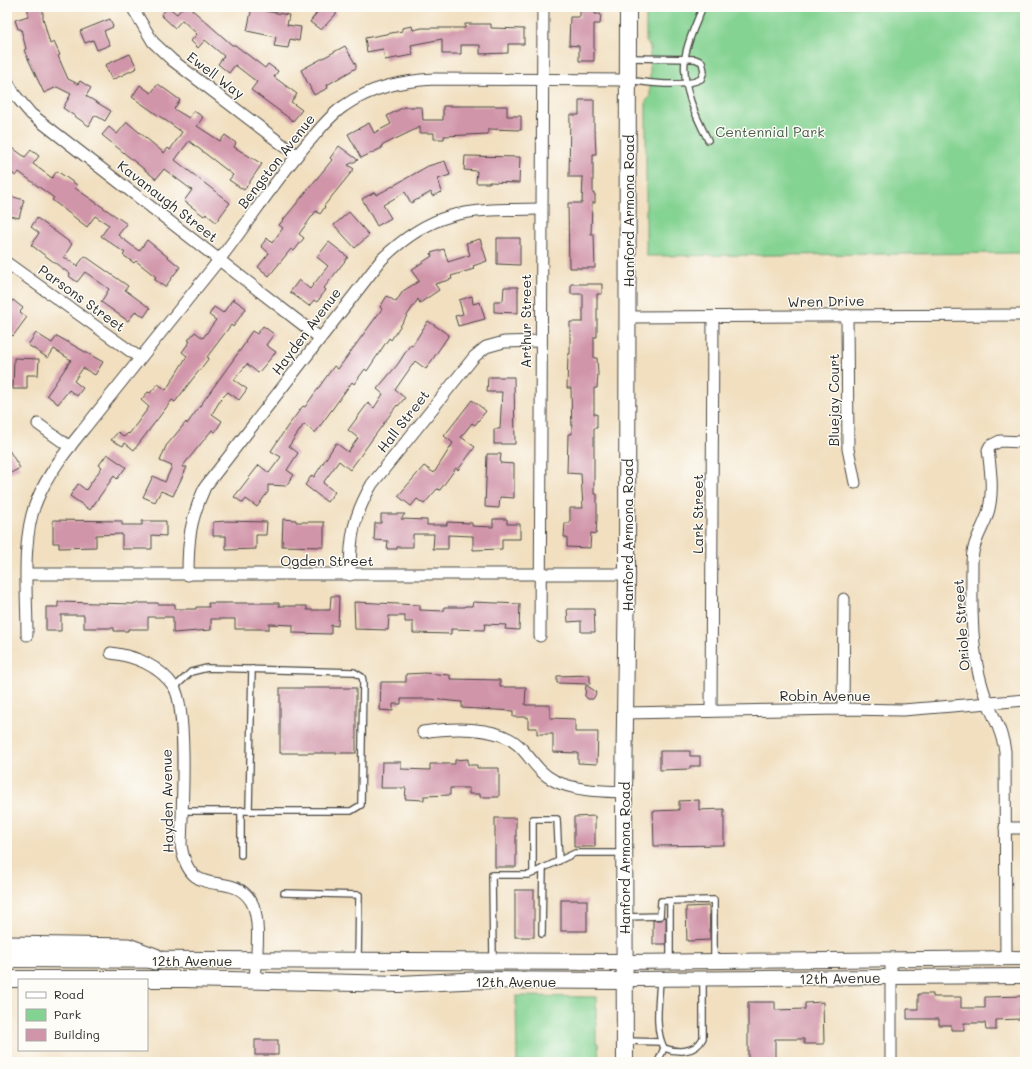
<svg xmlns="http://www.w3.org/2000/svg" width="1032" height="1069" viewBox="0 0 1032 1069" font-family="Mali,sans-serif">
<rect width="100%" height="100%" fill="#fdfcf7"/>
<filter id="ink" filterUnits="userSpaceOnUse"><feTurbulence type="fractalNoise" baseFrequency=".025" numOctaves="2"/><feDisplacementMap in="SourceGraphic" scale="8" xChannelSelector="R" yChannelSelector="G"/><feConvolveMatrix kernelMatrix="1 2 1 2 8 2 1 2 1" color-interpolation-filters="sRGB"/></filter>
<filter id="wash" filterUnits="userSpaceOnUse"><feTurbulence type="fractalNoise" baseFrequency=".012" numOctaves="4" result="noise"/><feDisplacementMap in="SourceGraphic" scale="16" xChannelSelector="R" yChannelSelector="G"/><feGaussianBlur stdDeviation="0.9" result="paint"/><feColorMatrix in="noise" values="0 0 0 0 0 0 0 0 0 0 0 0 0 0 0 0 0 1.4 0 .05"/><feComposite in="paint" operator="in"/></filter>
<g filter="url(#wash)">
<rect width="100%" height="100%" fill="#f1dfc0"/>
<g fill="#85d393" stroke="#587f5f">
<polygon points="646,7 1025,7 1025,253 646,256 646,101 650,97 650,46 646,42"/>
<polygon points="516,996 596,997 596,1043 598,1043 599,1062 517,1062"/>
</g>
<g id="blocks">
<g fill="#d195aa">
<polygon points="28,7 43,7 43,18 50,44 54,42 60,55 58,56 68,79 78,84 80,81 91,88 86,96 111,111 105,121 95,115 89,126 63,108 71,94 57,87 44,93 24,50 26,49 21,29 18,29 15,20 28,16"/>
<polygon points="168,7 177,14 183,7 189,7 232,45 235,45 265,68 268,64 278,71 274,77 297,94 291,102 302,110 293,121 251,90 257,82 235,65 229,73 218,64 224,56 205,40 198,48 191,41 197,34 182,20 175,28 161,15"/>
<polygon points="252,7 266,7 265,11 289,15 287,25 301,27 299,41 290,39 288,48 274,46 276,37 247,31"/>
<polygon points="321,7 329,7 337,13 321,30 310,22"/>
<polygon points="580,7 595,7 595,14 601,14 600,24 594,24 594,61 579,61 579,46 569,45 570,17 580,17"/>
<polygon points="110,19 113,27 104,31 110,45 97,50 93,40 85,43 80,31"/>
<polygon points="465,24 491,24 491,28 524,29 524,44 508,44 508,53 480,54 480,45 461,45 461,54 442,54 442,39 411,45 413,55 385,60 383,49 367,52 365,38 402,31 402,28 412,26 413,30 422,28 465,28"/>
<polygon points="345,46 356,65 356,68 327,85 328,88 314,95 301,70"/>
<polygon points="130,54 137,68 112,80 105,65"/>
<polygon points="158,84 180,100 174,109 189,118 194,111 203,117 197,126 220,141 225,135 236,143 234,147 262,164 244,190 229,180 233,175 189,141 175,160 230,203 216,222 206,214 204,216 184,201 192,190 164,169 156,179 102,135 109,127 117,134 127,122 164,153 168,148 170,150 182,132 132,97 140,85 151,93"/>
<polygon points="579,100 594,100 594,132 595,132 596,154 593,154 593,194 595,194 595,203 592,203 591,234 594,234 595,268 569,268 568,203 582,203 583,177 569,177 570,115 579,115"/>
<polygon points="443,106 507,106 507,116 521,116 521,130 488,129 488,134 444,136 444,139 434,139 434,133 420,133 420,127 381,146 382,148 361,158 348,134 369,123 374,133 391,124 387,116 404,107 422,107 423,120 443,120"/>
<polygon points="10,146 25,157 31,150 39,156 33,164 52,178 57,171 77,185 75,188 127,224 118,235 139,251 147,240 180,267 165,287 154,279 156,277 136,261 134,263 123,255 125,253 101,236 109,225 95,216 87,227 52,200 54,198 19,172 16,176 7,170 11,165 7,162 7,151"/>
<polygon points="339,146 358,160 348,165 354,169 324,206 325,207 320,214 316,211 299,234 304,238 294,251 291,249 269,276 258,267 269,253 261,246 267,238 272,243 283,228 279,225 332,160 330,158"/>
<polygon points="465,156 520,157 519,183 489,182 489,183 476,183 477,171 464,170"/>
<polygon points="445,161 450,175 438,179 442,192 432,196 431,192 411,203 405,192 383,205 391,218 377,226 362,199 375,192 376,195 384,191 428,166"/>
<polygon points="7,195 24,200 19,218 7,215"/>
<polygon points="349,212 369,235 355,248 334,225"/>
<polygon points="37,218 72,244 64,257 77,266 85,256 128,286 125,290 150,308 144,317 136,311 128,321 101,302 109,289 85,272 77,282 69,276 70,274 31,245 39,233 31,227"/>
<polygon points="497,238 520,238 520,265 497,264"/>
<polygon points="480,239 487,261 473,266 474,269 451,276 452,279 435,284 439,290 420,303 418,299 391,340 389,338 367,371 365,369 354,384 352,382 315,433 304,424 289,446 298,453 287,470 294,475 286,486 268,485 268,492 257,507 246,499 243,503 234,497 259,465 269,473 281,457 271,451 287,427 303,406 305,407 334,366 338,369 382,309 380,307 387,296 396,302 403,291 419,281 411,270 432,256 431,253 444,249 448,262 470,255 466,243"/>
<polygon points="329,242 348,257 324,288 326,290 317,302 314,300 309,306 290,292 299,280 310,289 328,266 317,257"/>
<polygon points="571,284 602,284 602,294 597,294 597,337 594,337 594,358 597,358 598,374 597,388 594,388 594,414 597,414 597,428 594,428 594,494 597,494 597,519 596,534 591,533 590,548 567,547 567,537 564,537 565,523 570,523 570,508 583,508 581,474 567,473 568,434 572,434 571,388 567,388 568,354 570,354 570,322 583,322 583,294 571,294"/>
<polygon points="504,287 518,287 518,313 494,312 494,301 503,301"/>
<polygon points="472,296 473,304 480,302 485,319 458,326 455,316 463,314 459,300"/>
<polygon points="233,299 246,308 233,327 231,325 207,357 209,358 191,381 175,402 172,400 134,450 125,443 123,446 111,440 118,432 124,437 128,433 129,434 149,407 141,400 148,392 150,393 158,384 166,390 187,356 182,352 190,341 188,340 195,332 203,338 216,320 209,315 214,307 223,313"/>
<polygon points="13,300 23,308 20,312 27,317 13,336 7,332 7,320 11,315 7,312 7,307"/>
<polygon points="428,321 449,335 426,369 415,361 395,390 405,398 398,406 397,405 350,470 339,461 323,483 335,492 327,502 305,485 312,475 314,477 336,443 348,452 358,438 348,430 368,403 374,408 383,394 377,389 398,364 410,345 412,346"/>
<polygon points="263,326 274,334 266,345 276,352 258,373 247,364 234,380 247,389 239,400 228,392 221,399 212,414 222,421 215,432 212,430 182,467 187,467 173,496 161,491 155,502 143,497 153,476 165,482 172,466 160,461 166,446 186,422 187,424 246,342 245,341 252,331 257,334"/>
<polygon points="36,333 52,343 57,336 103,362 95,375 83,368 74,381 83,388 77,396 69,390 58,404 47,395 71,360 54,349 48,358 28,345"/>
<polygon points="14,358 39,359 38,375 27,375 27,389 13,389"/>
<polygon points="488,377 514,377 515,444 494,444 494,429 500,429 502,392 487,392"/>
<polygon points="472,400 486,411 475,425 472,423 461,437 475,447 458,470 456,468 440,490 437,489 424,504 417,499 411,506 398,496 424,466 434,473 453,443 444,436"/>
<polygon points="7,447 20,468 7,475"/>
<polygon points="107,454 126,467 117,479 114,476 90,510 70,496 78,484 86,490 102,467 99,465"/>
<polygon points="487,454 501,454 500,463 514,464 514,498 500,497 499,508 485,507"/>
<polygon points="381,514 405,514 401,519 427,520 427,525 447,525 447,522 472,523 472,526 493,527 493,519 507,519 507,524 520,524 520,539 502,539 502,549 473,550 473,536 448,535 448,549 433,549 434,534 413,534 413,547 397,547 397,549 387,549 388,541 374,540 375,523 381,523"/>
<polygon points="283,519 296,520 296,522 324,522 324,547 282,546"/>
<polygon points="53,520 122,521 122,525 142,525 142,521 166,521 166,536 152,535 152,549 122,549 122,534 96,535 96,547 59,548 59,543 53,543"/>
<polygon points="226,521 267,522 266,535 256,535 256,549 226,550 226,536 213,536 213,522"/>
<polygon points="331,596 339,596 338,626 331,625 331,634 293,633 293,625 269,624 269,629 235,629 235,619 211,619 211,630 173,633 173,617 148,617 148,629 128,629 128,631 114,631 114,628 84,628 84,615 61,615 61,631 46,631 46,607 58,607 58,602 134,604 134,603 158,603 158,604 175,604 175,609 196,609 196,607 209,607 208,603 279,603 279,606 307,606 307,610 330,610"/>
<polygon points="354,602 420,605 420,610 444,611 444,607 465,607 465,606 472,606 473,602 520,604 519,630 505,629 506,625 485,624 484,630 451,629 451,634 413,633 413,622 405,622 405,616 389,616 388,630 355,629"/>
<polygon points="567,609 594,609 595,632 581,632 581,621 568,622"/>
<polygon points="425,673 450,675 450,679 500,680 500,687 526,687 525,705 550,705 550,718 575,719 575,732 598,732 597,764 578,763 578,753 553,752 553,734 537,734 537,728 528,728 528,717 513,717 513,711 462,708 462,702 430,699 401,699 401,704 393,704 393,711 380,710 381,682 406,682 406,674"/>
<polygon points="590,675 590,684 557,683 557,676"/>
<polygon points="586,685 595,691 596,694 593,699 588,699 585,696"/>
<rect x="280" y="688" width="76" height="65"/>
<polygon points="660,751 690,751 690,756 700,756 700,766 690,766 690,769 660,770"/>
<polygon points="468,759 468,765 477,765 477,768 499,768 499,797 480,797 480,794 469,794 469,788 450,788 450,795 424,796 424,800 405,799 406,788 381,788 382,762 401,762 401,769 430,770 430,764 455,764 455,760"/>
<polygon points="699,800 699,810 724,809 724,845 654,846 653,811 679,810 679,801"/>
<polygon points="595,816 595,847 574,847 574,817"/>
<rect x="495" y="818" width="21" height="49"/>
<rect x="515" y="890" width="19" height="47"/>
<rect x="561" y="900" width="26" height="31"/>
<polygon points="709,906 710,940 687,941 686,907"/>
<polygon points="664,917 666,917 666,944 653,944 653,920 662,920"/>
<polygon points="918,994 933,994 933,997 961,997 961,1008 985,1008 985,997 1025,996 1025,1008 1020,1008 1020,1019 996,1020 996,1030 986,1030 985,1023 964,1023 964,1030 951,1030 951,1025 939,1025 939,1019 907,1019 907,1009 918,1009"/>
<polygon points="748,1002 775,1002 775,1010 805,1009 805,1003 823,1002 824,1044 804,1044 804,1039 775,1039 775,1062 748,1062"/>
<rect x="255" y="1040" width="23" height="15"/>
</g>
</g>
</g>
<g filter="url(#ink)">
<use href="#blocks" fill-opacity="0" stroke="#494641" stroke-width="1"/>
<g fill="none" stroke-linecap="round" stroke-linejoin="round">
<g stroke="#494641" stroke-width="8">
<g id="service">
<path d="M701,11C695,26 687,42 685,58C682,87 695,115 708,140"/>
<path d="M628,80C648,83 683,88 701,79L704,71L702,62L695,59L629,58"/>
<polyline points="174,688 191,672 207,668 354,672 362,677 363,681 361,805 351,811 182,811"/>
<polyline points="249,810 252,669"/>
<polyline points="241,855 241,810"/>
<polyline points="533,873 533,819 557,819 559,861"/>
<polyline points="284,893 359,895 358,960"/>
<polyline points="626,917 660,916 661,901 714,900 714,961"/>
<polyline points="542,934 543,868"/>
<polyline points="493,960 492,875 529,875 575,853 624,853"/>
<polyline points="670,961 670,901"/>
<path d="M660,980C659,1001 654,1029 664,1048C677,1053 696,1053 703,1038V980"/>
<polyline points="627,1041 660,1042"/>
<polyline points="658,1062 664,1048"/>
</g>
</g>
<g stroke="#494641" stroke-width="13">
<g id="minor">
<polyline points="132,7 153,42 172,60 296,155"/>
<polyline points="7,81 15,95 31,114 320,338"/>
<polyline points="7,263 140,358"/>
<polyline points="847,315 848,449 855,483"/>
<polyline points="628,317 1025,315"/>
<polyline points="38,424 70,447"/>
<polyline points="27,574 627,574"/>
<path d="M188,575C188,539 190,520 205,487L382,259C436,207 470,210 541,209"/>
<path d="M350,575C350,537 353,517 372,484L474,357L486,347L504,342L540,341"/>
<path d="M27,635C27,595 21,536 37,500C50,468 74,442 95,415C136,363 178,312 219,260C251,219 278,175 313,137C322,126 332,114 344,106C371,87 402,81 434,79L628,80"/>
<polyline points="540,636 543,7"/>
<path d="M111,653C135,656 160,666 174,687C188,710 182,814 181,845C190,904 230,868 251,901C262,919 256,960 255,981"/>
<polyline points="843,709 844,599"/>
<polyline points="711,711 713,317"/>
<polyline points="625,713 843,709 903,710 1025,700"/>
<path d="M423,732C449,728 496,725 518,745C531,757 538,773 555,781C576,791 601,791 624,792"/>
<polyline points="1005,828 1025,828"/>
<path d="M1006,958L1005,751C1002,727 988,709 982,686C970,647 972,602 972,562C972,544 981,532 987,516C994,495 991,472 988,450L990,446L1000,441L1025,442"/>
<polyline points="891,1062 891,959"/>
</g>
</g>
<g stroke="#494641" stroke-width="16">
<g id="tertiary">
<polyline points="624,962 1025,958"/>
<polyline points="624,981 634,979 1025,976"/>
</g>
</g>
<g stroke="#494641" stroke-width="18">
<g id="secondary">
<polyline points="7,959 624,962"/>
<polyline points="7,979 185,979 399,984 483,980 624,981"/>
<polyline points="625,1062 624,792 627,574 628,7"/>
</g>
</g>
<g stroke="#494641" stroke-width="23">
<polyline id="motorway" points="7,947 128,949 155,959"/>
</g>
<use href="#service" stroke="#fff" stroke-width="5.5"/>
<use href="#minor" stroke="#fff" stroke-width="11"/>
<use href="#tertiary" stroke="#fff" stroke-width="14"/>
<use href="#secondary" stroke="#fff" stroke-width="16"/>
<use href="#motorway" stroke="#fff" stroke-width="21"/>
</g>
</g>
<g text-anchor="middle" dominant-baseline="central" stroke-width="3" stroke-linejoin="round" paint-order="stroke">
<g font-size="14" fill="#2b2b2b" stroke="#fdfcf7">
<text transform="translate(216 75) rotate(37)">Ewell Way</text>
<text transform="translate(276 161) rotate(-52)">Bengston Avenue</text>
<text transform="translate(168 201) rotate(38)">Kavanaugh Street</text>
<text transform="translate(628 211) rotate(-90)">Hanford Armona Road</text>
<text transform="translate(82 298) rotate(36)">Parsons Street</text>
<text transform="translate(826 301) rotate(-1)">Wren Drive</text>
<text transform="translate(525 321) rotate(-90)">Arthur Street</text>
<text transform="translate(306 331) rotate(-53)">Hayden Avenue</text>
<text transform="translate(833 400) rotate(-90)">Bluejay Court</text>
<text transform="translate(403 421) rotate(-52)">Hall Street</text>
<text transform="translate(697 514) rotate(-90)">Lark Street</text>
<text transform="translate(627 535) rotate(-90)">Hanford Armona Road</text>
<text x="327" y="560">Ogden Street</text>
<text transform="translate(961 625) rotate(-94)">Oriole Street</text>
<text x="825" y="695">Robin Avenue</text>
<text transform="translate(167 801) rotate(-91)">Hayden Avenue</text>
<text transform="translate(624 858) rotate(-90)">Hanford Armona Road</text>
<text x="192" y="960">12th Avenue</text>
<text transform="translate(840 978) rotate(-1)">12th Avenue</text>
<text x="516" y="981">12th Avenue</text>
</g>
<g font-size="14" fill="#465d4a" stroke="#fdfcf7">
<text x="770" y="131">Centennial Park</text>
</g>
</g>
<rect width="1032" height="1069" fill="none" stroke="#fdfcf7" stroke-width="24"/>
<rect x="18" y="979" width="130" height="72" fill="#fdfcf7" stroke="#a9a8a5"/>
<rect x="26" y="992" width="20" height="6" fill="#ffffff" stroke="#a9a8a5"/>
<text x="54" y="999" font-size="12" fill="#2b2b2b">Road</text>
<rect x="26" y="1009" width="20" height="12" fill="#85d393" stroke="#a9a8a5"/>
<text x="54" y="1019" font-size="12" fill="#2b2b2b">Park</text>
<rect x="26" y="1029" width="20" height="12" fill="#d195aa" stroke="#a9a8a5"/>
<text x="54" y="1039" font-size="12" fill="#2b2b2b">Building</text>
</svg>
